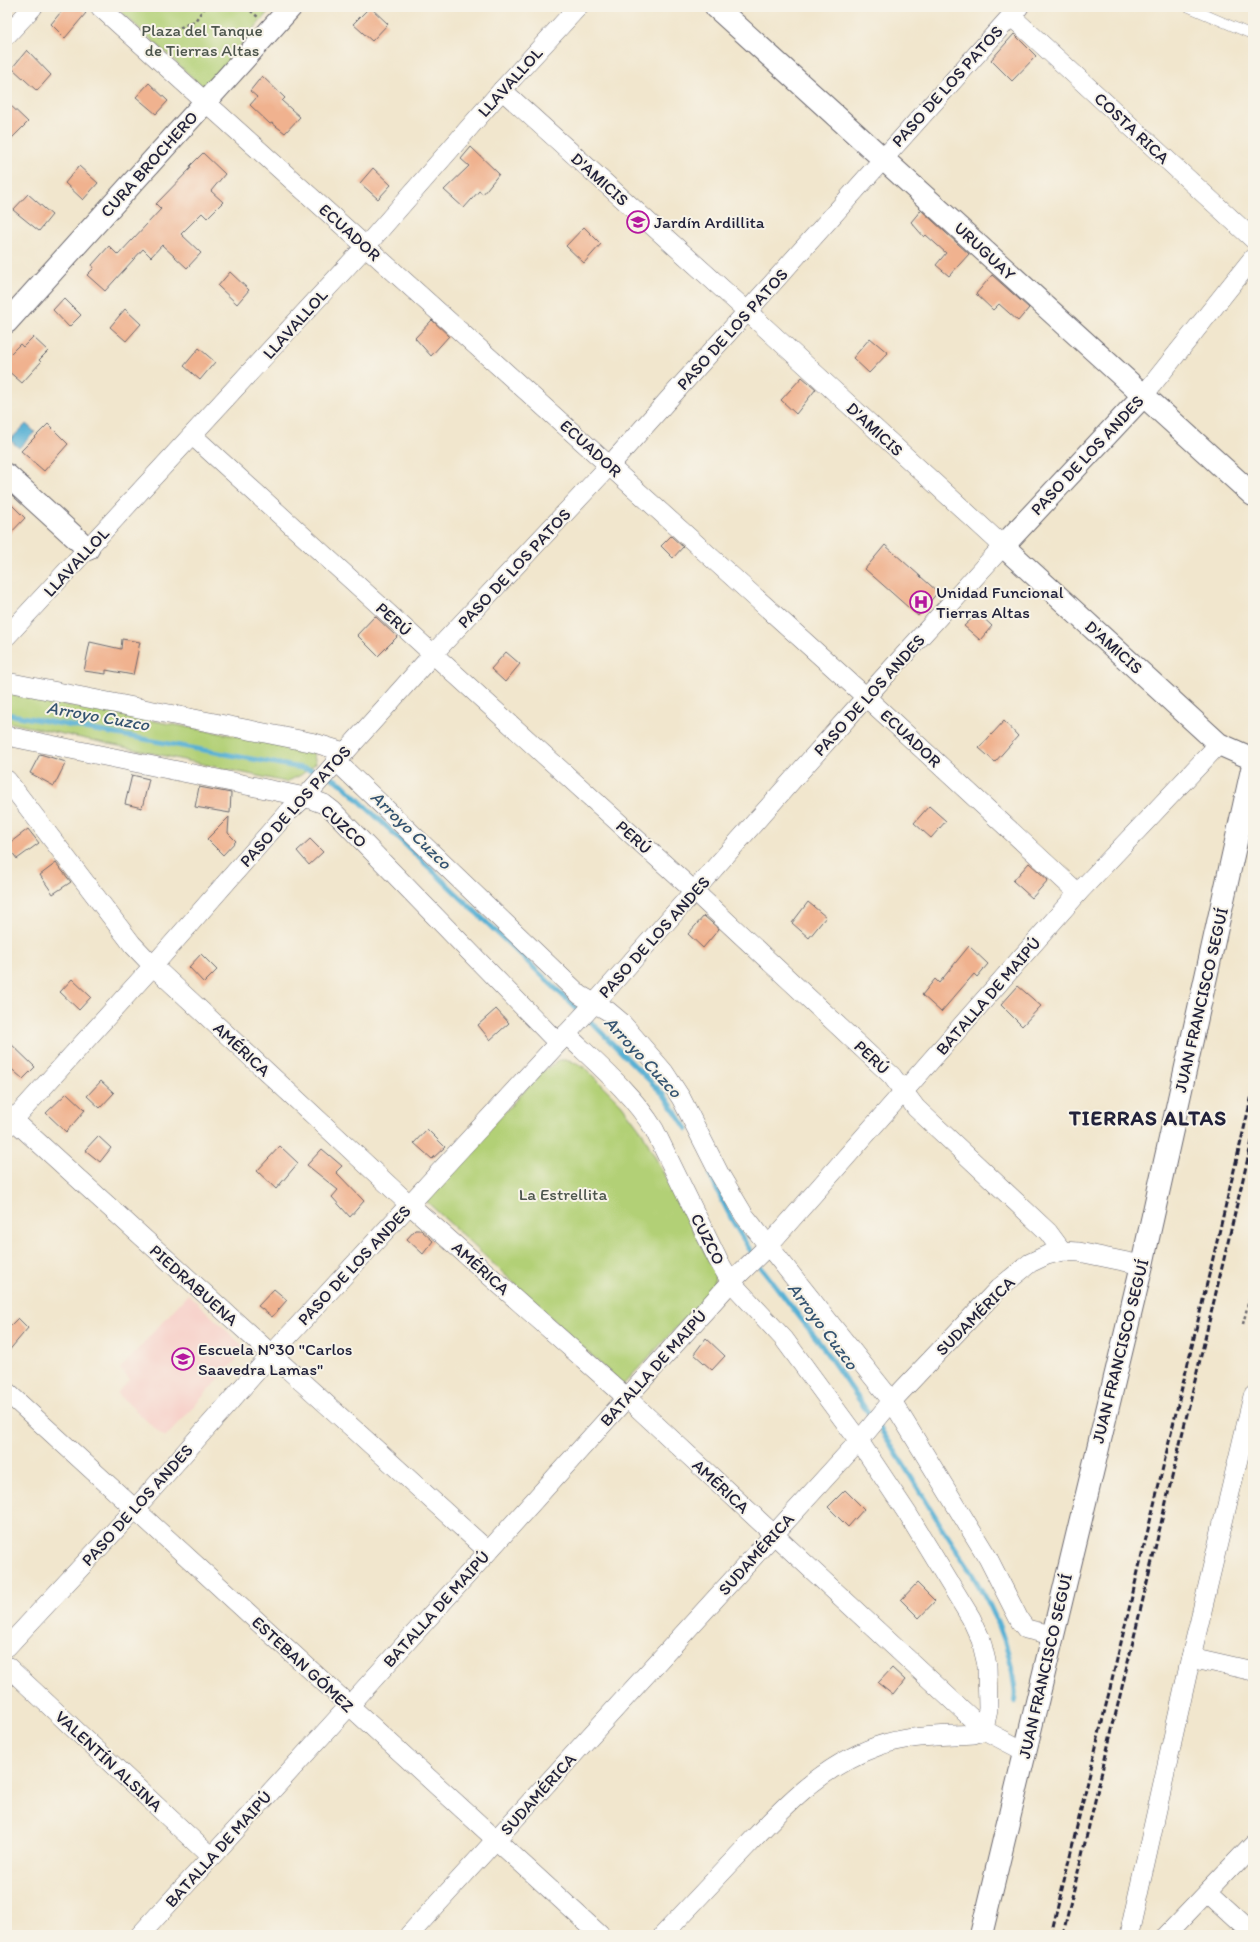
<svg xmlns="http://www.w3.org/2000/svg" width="1260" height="1942" viewBox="0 0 1260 1942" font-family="Itim,sans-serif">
<rect width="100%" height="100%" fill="#f7f3e8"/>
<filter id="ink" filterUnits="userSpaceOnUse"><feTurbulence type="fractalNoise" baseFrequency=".025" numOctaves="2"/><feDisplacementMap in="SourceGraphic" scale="8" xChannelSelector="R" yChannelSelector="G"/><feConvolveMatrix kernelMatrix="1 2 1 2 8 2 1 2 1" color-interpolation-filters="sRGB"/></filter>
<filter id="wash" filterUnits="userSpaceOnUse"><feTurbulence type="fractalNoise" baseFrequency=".012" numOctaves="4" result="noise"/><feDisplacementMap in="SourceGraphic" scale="16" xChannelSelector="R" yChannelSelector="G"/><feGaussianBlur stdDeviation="0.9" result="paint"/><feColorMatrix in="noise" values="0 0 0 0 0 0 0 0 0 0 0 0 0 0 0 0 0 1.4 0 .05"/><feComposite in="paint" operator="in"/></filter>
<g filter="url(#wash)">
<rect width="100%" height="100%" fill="#f1e6cd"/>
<polygon fill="#f7d0c9" points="188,1294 246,1349 165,1438 117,1393 130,1380 120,1369"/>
<g fill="#b2d076" stroke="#6a7958">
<polygon points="116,7 272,7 205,89"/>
<polygon points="7,694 312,750 316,763 301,775 286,782 7,722"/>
<polygon points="559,1060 569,1060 585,1068 621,1104 642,1132 716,1274 712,1289 623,1385 424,1199 543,1071"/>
</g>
<polygon fill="#57b0d4" stroke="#3c6988" points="26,424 35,432 19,448 10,440"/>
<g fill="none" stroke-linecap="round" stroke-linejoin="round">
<g stroke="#57b0d4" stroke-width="5">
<polyline points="7,714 323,772"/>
<polyline points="329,776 342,784 581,1013"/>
<polyline points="587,1018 664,1095 687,1129"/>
<polyline points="710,1176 732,1220 753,1255"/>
<polyline points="757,1262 819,1342 872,1418"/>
<path d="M877,1424C900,1457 919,1491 940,1524C971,1573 1004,1616 1013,1676C1014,1685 1017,1693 1014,1702"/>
</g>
</g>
<g id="blocks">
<g fill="#f0b28f">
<polygon points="65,7 79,7 86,13 65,38 51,24"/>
<polygon points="370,7 388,24 372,41 353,24"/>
<polygon points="1014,34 1036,56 1012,81 991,60"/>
<polygon points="27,50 51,75 37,91 12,68"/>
<polygon points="262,76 285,98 282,101 300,117 285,133 272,123 270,124 250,105 257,97 250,91"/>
<polygon points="149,83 168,101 156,114 136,97"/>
<polygon points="7,102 28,122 7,143"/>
<polygon points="471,147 499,174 483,194 479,191 464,208 444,190 469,166 461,159"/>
<polygon points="203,153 225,174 211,191 223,202 207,218 202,213 181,234 201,253 187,268 162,245 151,257 143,249 105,291 87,275 94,268 92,265 109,246 118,255 161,209 156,204 191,168 190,166"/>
<polygon points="79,166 98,183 83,200 65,183"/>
<polygon points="373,168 391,185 378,199 360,183"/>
<polygon points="28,194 52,215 39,231 13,210"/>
<polygon points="921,210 969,254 949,276 936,265 946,253 926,235 924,237 911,222"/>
<polygon points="584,227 601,244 584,263 566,246"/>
<polygon points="230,272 249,290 237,304 218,286"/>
<polygon points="992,275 1029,308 1018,321 999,304 993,310 976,294"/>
<polygon points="64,298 81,315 69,327 53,310"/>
<polygon points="125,309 141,324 126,341 110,327"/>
<polygon points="432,320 449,336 431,356 415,338"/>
<polygon points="33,337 48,351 39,360 41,362 22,383 7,370 7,357 20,344 23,347"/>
<polygon points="870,338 888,353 869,373 853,358"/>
<polygon points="199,348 215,362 200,380 184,366"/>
<polygon points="802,377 816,389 796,414 781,400"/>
<polygon points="48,424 68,444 44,471 21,451"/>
<polygon points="7,500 25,518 7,537"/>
<polygon points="671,536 683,547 673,558 661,546"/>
<polygon points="885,545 938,592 918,616 865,569"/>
<polygon points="978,613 992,626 980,640 964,626"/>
<polygon points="375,616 397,637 378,656 357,635"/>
<polygon points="122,639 140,642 133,675 106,670 106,674 84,671 90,642 121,649"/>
<polygon points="506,652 520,664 505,682 491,669"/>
<polygon points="1004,721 1018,736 995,762 979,748"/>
<polygon points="40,754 66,762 54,786 30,773"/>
<polygon points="132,775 149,779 142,808 125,804"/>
<polygon points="199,787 231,793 230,813 195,807"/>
<polygon points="929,806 946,821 931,838 914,823"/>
<polygon points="229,817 228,833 236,841 223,855 207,839"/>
<polygon points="28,829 39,843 17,859 7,845"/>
<polygon points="310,839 323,852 309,865 297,851"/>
<polygon points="56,863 71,882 53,894 40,875"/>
<polygon points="1029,863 1048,880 1032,898 1013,881"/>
<polygon points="808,902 826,917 809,938 792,923"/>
<polygon points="704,916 719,929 703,948 688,934"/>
<polygon points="969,946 988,964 977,977 974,974 941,1012 922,995 935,979 939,983"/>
<polygon points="201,954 217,970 204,983 189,967"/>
<polygon points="72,979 91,997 79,1010 60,992"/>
<polygon points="1018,986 1041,1006 1022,1026 1001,1005"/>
<polygon points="496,1009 509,1023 490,1040 478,1025"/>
<polygon points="7,1040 35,1067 23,1079 7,1065"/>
<polygon points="101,1081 114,1093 100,1108 87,1096"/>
<polygon points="67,1093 85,1110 66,1132 46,1113"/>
<polygon points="427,1129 445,1147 432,1159 414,1143"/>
<polygon points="98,1136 111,1148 100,1162 85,1150"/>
<polygon points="280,1146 298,1163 276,1189 257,1171"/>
<polygon points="322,1149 342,1166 336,1172 364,1201 350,1217 332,1197 338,1190 307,1165"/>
<polygon points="415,1230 421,1230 433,1241 423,1254 407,1239"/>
<polygon points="274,1289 287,1300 272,1317 258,1306"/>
<polygon points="18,1318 28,1328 7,1353 7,1329"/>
<polygon points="706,1338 725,1356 712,1370 694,1354"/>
<polygon points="845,1490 864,1509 848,1527 828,1507"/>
<polygon points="917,1583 935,1601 919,1618 901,1600"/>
<polygon points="892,1668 905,1680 893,1695 878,1683"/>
</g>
</g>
</g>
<g filter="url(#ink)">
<use href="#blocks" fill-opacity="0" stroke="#6a676e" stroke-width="1"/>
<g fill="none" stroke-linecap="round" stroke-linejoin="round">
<g stroke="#6a676e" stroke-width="10">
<polyline id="service" points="1188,7 1253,35"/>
</g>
<g stroke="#6a676e" stroke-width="20">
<g id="minor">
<polyline points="100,7 866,697 1078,893"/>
<polyline points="1011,16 1253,239"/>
<polyline points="7,35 33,7"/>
<polyline points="1143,396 1253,258"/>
<polyline points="193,436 695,892 892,1076 916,1108 1048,1232 1062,1251"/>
<polyline points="7,636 366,246 502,90 578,7"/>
<polyline points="7,682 315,743 344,752"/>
<polyline points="7,736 305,797 324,804 333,811 558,1043"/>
<polyline points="336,761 580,995 608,1011 621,1022 664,1072 681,1098 719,1173 744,1215 892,1401 988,1558 1020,1621 1026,1629 1052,1635"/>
<polyline points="7,780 132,944 153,966 410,1205 626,1397 984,1730"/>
<path d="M566,1034C597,1064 631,1092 654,1129L718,1260L731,1282L784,1339L859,1441L907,1513L971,1618L981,1640L987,1665L988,1709L984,1730"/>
<polyline points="7,1114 488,1551"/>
<polyline points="7,1127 153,966 286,814 305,797 433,654 610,465 1019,7"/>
<polyline points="7,1392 600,1935"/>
<polyline points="7,1647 135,1509 271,1355 594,1004 866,697 1003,546 748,312 502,90"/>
<polyline points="1191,1657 1253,1671"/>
<polyline points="7,1666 210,1856"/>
<polyline points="1208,1892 1253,1933"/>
<polyline points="140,1935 349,1706 731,1282 768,1246 1078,893 1219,744"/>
<polyline points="409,1935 859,1441 892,1401 999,1288 1030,1263 1047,1255 1062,1251 1079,1252 1142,1265"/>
<path d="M663,1935C689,1907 716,1879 742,1851C782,1808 821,1766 878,1746C908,1735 942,1736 974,1734L984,1730L1026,1752"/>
<polyline points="1129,1935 1191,1657 1253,1396"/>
<polyline points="1166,1935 1253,1844"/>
</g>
</g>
<g stroke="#6a676e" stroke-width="24">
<g id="tertiary">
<polyline points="716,7 1253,495"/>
<polyline points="7,322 291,7"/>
<polyline points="1143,396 1003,546 1219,744 1253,759"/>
<polyline points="7,475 88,549"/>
<polyline points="981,1935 1142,1265 1253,765"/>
</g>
</g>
<g stroke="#6a676e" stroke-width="2.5" stroke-dasharray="3 3" stroke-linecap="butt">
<polyline points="246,7 258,17"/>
<polyline points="158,37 195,21 205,7"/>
<polyline points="1243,1324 1253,1284"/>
</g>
<use href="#service" stroke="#fff" stroke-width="9"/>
<use href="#minor" stroke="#fff" stroke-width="19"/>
<use href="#tertiary" stroke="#fff" stroke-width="22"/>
<g stroke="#22223b" stroke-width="3" stroke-dasharray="6 3" stroke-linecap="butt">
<polyline points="1051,1935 1253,1091"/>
<polyline points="1063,1935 1253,1137"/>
</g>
</g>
</g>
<defs>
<g id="school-ring" transform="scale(1.15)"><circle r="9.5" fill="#f7f3e8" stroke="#b5179e" stroke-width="1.5"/><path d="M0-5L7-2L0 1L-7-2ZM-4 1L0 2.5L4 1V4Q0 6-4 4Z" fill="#b5179e"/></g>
<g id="hospital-ring" transform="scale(1.15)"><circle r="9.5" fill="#f7f3e8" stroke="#b5179e" stroke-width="1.5"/><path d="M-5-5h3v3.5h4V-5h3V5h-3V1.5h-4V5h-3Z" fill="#b5179e"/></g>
</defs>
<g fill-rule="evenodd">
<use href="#school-ring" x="638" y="222"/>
<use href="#hospital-ring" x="921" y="602"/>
<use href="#school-ring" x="183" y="1359"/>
</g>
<g text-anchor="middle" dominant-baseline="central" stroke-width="4" stroke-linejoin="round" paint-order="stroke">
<g font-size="17" fill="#4d564d" stroke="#f7f3e8">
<text x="202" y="30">Plaza del Tanque<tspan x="202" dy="20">de Tierras Altas</tspan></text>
<text x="563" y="1194">La Estrellita</text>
</g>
<g font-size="17" fill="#22223b" stroke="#f7f3e8">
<text transform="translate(510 82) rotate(-48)">LLAVALLOL</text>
<text transform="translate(947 86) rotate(-48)">PASO DE LOS PATOS</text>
<text transform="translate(1132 128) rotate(43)">COSTA RICA</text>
<text transform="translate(149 164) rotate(-48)">CURA BROCHERO</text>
<text transform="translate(600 179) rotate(42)">D'AMICIS</text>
<text transform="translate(350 232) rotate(42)">ECUADOR</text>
<text transform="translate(985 251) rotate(43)">URUGUAY</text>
<text transform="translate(295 324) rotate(-48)">LLAVALLOL</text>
<text transform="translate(732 329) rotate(-48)">PASO DE LOS PATOS</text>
<text transform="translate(875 429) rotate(43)">D'AMICIS</text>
<text transform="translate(591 448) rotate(42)">ECUADOR</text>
<text transform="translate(1087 455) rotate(-47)">PASO DE LOS ANDES</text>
<text transform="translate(76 562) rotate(-47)">LLAVALLOL</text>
<text transform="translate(514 568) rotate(-47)">PASO DE LOS PATOS</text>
<text transform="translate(394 619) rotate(42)">PERÚ</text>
<text transform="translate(1114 647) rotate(42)">D'AMICIS</text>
<text transform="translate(869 695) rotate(-48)">PASO DE LOS ANDES</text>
<text transform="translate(911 738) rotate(43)">ECUADOR</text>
<text transform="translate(295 806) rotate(-48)">PASO DE LOS PATOS</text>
<text transform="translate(344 826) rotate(42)">CUZCO</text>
<text transform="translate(634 837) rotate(42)">PERÚ</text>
<text transform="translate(654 937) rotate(-48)">PASO DE LOS ANDES</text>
<text transform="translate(988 996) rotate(-49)">BATALLA DE MAIPÚ</text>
<text transform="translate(1201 1000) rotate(-77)">JUAN FRANCISCO SEGUÍ</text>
<text transform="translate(242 1049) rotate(43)">AMÉRICA</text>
<text transform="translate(872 1057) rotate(43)">PERÚ</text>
<text transform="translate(708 1239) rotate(63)">CUZCO</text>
<text transform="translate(354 1265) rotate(-47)">PASO DE LOS ANDES</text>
<text transform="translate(481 1268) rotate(42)">AMÉRICA</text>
<text transform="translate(194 1285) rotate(42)">PIEDRABUENA</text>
<text transform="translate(975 1316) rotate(-45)">SUDAMÉRICA</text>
<text transform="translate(1120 1351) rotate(-76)">JUAN FRANCISCO SEGUÍ</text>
<text transform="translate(653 1368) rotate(-48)">BATALLA DE MAIPÚ</text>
<text transform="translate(721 1486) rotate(43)">AMÉRICA</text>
<text transform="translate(137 1505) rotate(-48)">PASO DE LOS ANDES</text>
<text transform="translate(756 1554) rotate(-48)">SUDAMÉRICA</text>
<text transform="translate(436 1609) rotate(-48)">BATALLA DE MAIPÚ</text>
<text transform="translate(303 1664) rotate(43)">ESTEBAN GÓMEZ</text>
<text transform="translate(1045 1666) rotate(-77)">JUAN FRANCISCO SEGUÍ</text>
<text transform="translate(109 1761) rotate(43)">VALENTÍN ALSINA</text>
<text transform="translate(538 1794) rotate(-48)">SUDAMÉRICA</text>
<text transform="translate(218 1849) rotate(-48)">BATALLA DE MAIPÚ</text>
</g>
<g font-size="17" fill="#22223b" stroke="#f7f3e8" text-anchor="start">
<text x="654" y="222">Jardín Ardillita</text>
<text x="936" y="592">Unidad Funcional<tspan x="936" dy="20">Tierras Altas</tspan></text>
<text x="198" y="1349">Escuela Nº30 "Carlos<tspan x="198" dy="20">Saavedra Lamas"</tspan></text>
</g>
<g font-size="18" font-style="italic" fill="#355471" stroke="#f7f3e8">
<text transform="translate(98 716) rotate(10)">Arroyo Cuzco</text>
<text transform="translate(411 830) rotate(44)">Arroyo Cuzco</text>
<text transform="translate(643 1057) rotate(47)">Arroyo Cuzco</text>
<text transform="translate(823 1326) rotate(53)">Arroyo Cuzco</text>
</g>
<g font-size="21" font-weight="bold" letter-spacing="1" fill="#22223b" stroke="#f7f3e8">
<text x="1148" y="1117">TIERRAS ALTAS</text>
</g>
</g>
<rect width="1260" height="1942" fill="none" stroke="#f7f3e8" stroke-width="24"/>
</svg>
